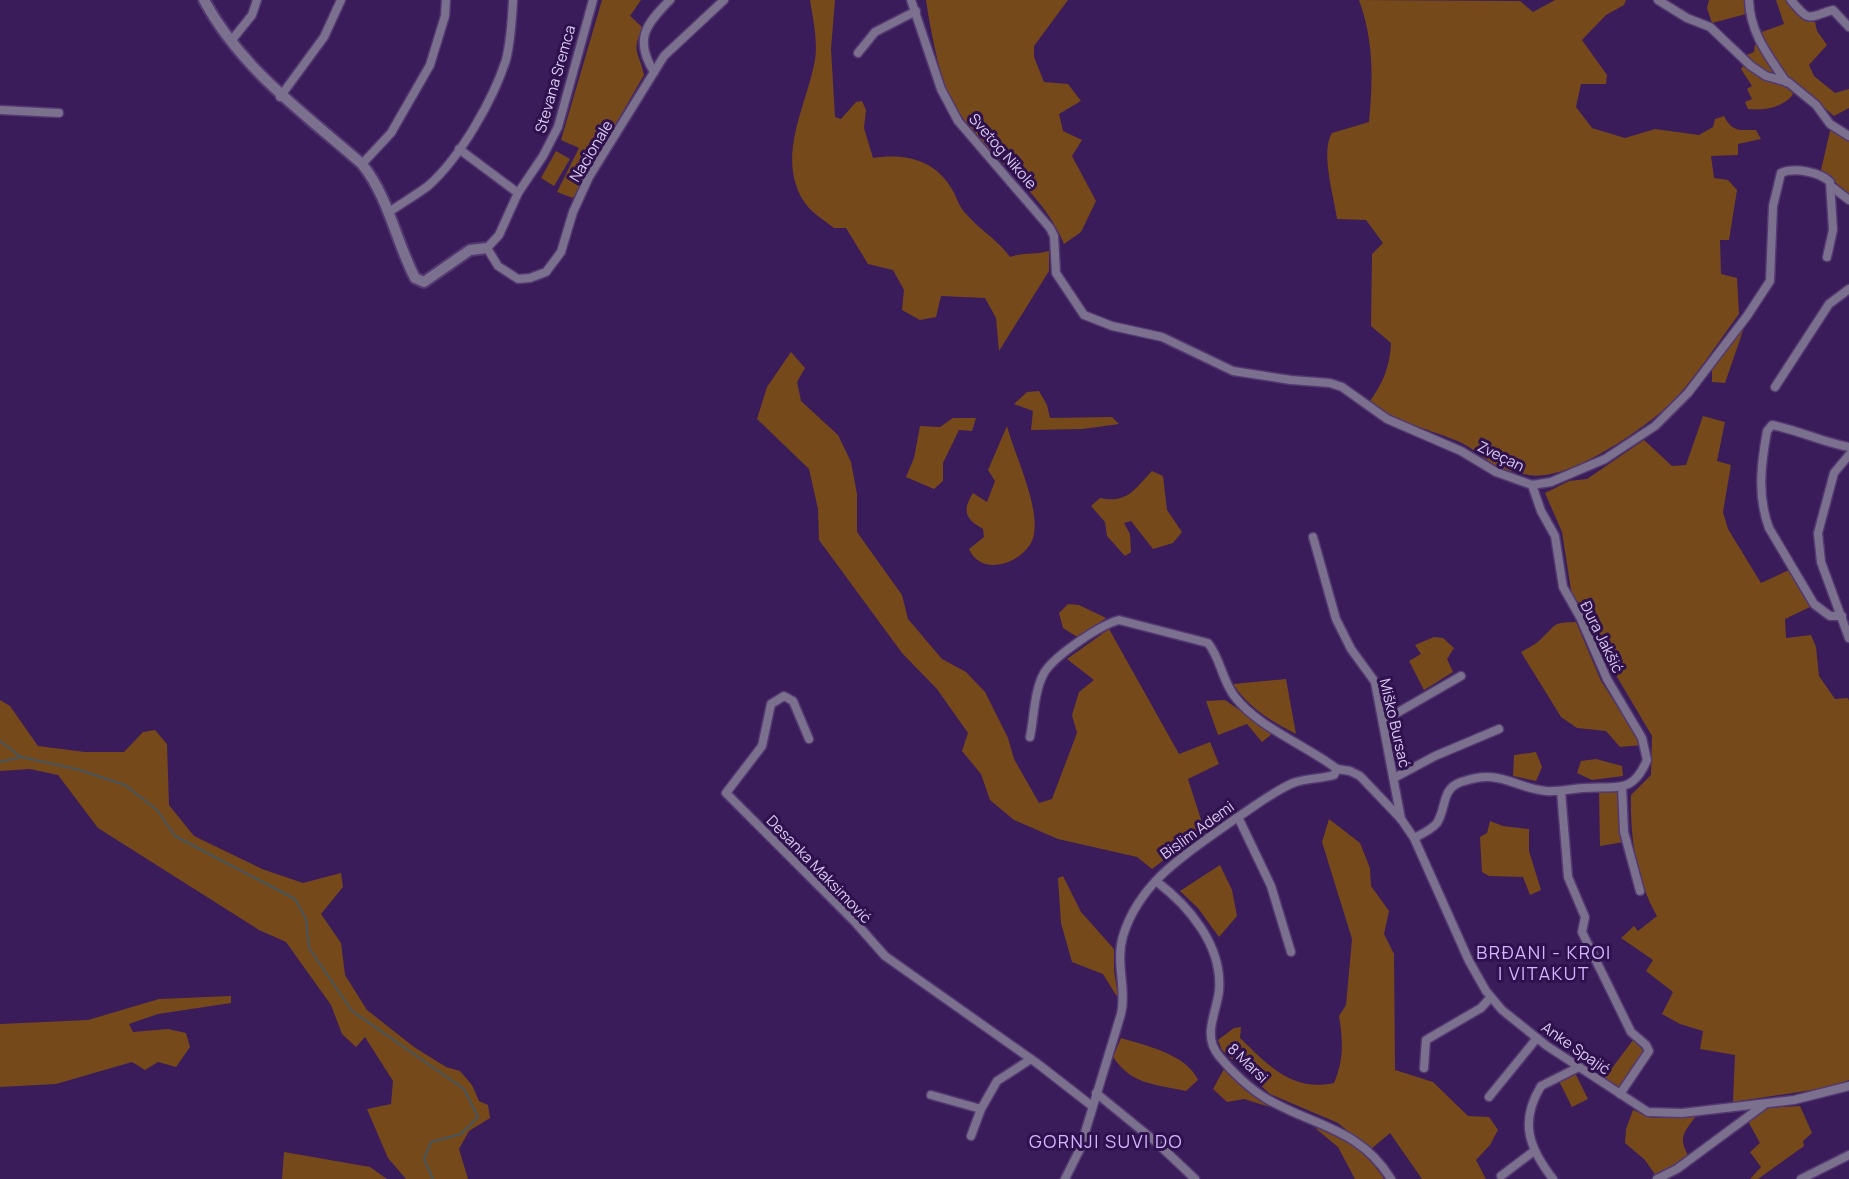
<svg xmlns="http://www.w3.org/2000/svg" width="1849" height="1179" viewBox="0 0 1849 1179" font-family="Manrope,sans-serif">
<rect width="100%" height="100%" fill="#391c59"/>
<g fill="#76491b">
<path d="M602,0H641L630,16L643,28C630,52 640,53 644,75L573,198L557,192L579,148L561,140Z"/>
<path d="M810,0H835L831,49L835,117L841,119L856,102L862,101L866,110L864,128L873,158C906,153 936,160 953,191C958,200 959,207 967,215C981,231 998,240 1010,257C1024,252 1035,255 1049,251V271L999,351L996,318L985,298L941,296L936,317L920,320L902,310L904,290L893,270L868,264L846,228H834C824,220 809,211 803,200C776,156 807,105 815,60C818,40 813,20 810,0Z"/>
<path d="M926,0H1068L1034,46V57L1044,82L1068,84L1081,101L1059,114L1063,131L1082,140L1072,156L1096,201L1081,232L1064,244C1041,187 980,153 950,98C940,80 929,22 926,0Z"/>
<path d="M1359,0L1520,1L1533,12L1555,0H1626L1624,5L1606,15L1582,40L1607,75L1606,84H1581L1576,107L1592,128L1625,138L1655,129L1699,135L1713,127L1715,119L1724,116C1732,132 1739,130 1756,130L1761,139L1738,144V155L1711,156L1714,178L1728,180L1737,190L1729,240H1720L1721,274L1737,278L1739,314C1719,341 1692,383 1669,405C1642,430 1568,482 1529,475C1519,473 1504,470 1495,465C1482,458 1473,448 1460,442C1430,429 1395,423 1370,401C1383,383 1390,366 1391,343L1371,326L1372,254L1383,243L1366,220L1337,219C1334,196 1320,153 1332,133L1369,122C1373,80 1374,41 1359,0Z"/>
<polygon points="1709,0 1746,0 1746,14 1712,23 1707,8"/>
<polygon points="1776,0 1787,0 1805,18 1815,22 1817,31 1827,45 1809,65 1814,76 1835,93 1849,89 1849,108 1834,116 1785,75 1759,33 1784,24"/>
<polygon points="1755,44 1760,46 1775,73 1765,71 1744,56 1754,52"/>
<path d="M1743,66L1757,76L1791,89L1793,94C1785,107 1763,111 1748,109L1745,102L1752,99L1747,89L1752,86L1741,69Z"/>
<polygon points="1834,130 1849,141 1849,194 1821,170 1830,131"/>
<polygon points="556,151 570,159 554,186 541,178"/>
<polygon points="1746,322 1725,383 1712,382 1712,368"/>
<polygon points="791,352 805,368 797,382 801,401 838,435 851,462 857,494 857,532 902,595 908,619 942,659 966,672 985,692 1008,738 1014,759 1039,803 1052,799 1077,733 1072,715 1079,692 1094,680 1067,659 1109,629 1179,754 1210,742 1219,764 1188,779 1204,829 1152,869 1137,857 1058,839 1014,820 990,800 981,774 962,751 968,733 937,689 902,653 819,540 818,509 809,469 757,419 767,387"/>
<polygon points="1039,391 1047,405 1050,418 1112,417 1119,424 1083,429 1031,430 1033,411 1014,404 1027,392"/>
<path d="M1703,416L1725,422L1717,461L1731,465L1723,512L1728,529L1761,583L1789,570L1810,607L1785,619L1786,638L1811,635L1816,647L1819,676L1835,699L1848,698L1849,701V1080L1825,1088L1733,1102L1735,1055L1700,1049L1703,1031L1680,1024L1662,1014L1673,992L1646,971L1653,960L1621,938L1634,926L1638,931L1657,916C1636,879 1630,837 1631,795L1651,775L1652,736L1613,670L1588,612L1572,596L1562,532L1545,493L1569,481L1587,479L1644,440L1672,466L1686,465Z"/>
<polygon points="953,418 976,418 972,431 959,430 943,463 943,481 934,489 906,477 914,458 920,426 940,427"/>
<path d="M1007,426C1015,456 1039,504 1034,534C1031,559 983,581 969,549L984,537L983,529C965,519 962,511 973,493L987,502L995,481L988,470Z"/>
<path d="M1152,471L1163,476L1167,510L1182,532L1173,543L1153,549L1131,521L1124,523L1130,534L1131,552L1125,556L1107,536L1105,522L1091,506L1100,498C1127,504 1135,489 1152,471Z"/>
<polygon points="1068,604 1079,605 1106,618 1079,638 1063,628 1059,613"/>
<path d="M1576,622L1601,681L1642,745L1620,747L1606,731L1577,728L1561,717L1521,652C1528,648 1537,644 1542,638C1558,623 1552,623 1576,622Z"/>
<polygon points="1434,637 1443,638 1454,648 1447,659 1453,672 1424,690 1409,661 1421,654 1415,645"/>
<path d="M1286,679L1296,734C1270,720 1250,709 1233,684Z"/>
<polygon points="0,700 10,706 38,746 85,752 124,752 143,732 155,730 167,744 169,805 194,836 262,869 303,883 341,873 343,887 321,914 341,943 345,975 367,1010 414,1047 446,1067 460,1071 472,1085 479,1101 488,1105 490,1118 469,1131 459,1149 468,1179 406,1179 388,1158 367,1109 391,1104 393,1081 365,1037 356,1047 342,1034 331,1005 286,942 259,930 98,828 58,775 30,769 0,771"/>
<polygon points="1225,700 1273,733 1262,742 1247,724 1218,735 1206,701"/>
<polygon points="1536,752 1542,767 1536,781 1513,776 1514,755"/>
<polygon points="1596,759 1622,766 1623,776 1592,780 1577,773 1581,761"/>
<polygon points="1599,791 1618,792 1624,842 1600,846"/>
<path d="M1329,819L1360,843L1370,868L1371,886L1389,911L1384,934L1394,954L1395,1070L1433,1082L1468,1116L1489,1117L1498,1130L1490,1145L1476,1160L1486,1179H1422L1390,1133L1370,1150L1338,1123L1270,1094L1222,1050L1218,1040L1234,1028L1241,1027L1240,1038C1268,1065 1292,1092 1334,1083C1344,1060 1343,1040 1339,1016L1346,1005L1352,939L1322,842Z"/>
<polygon points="1490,821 1503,826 1529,829 1529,851 1541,890 1530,895 1523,877 1489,876 1482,872 1480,837 1487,833"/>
<polygon points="1220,865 1232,890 1237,916 1219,937 1198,908 1180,891"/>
<polygon points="1063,876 1081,912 1114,949 1114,971 1119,1000 1103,974 1072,962 1061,923 1058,878"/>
<polygon points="231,996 231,1003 158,1014 129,1024 133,1032 168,1029 186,1033 190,1047 176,1067 158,1062 145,1070 132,1062 56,1084 0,1087 0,1024 88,1020 159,999"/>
<path d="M1121,1038C1147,1046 1186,1054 1198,1080L1186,1091C1155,1084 1132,1085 1113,1057Z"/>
<polygon points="1633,1040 1644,1051 1642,1059 1621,1088 1604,1079"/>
<polygon points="1224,1069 1270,1107 1244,1099 1227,1102 1213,1089"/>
<polygon points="1575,1073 1588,1099 1572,1107 1559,1081"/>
<polygon points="1800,1106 1812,1133 1803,1141 1804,1146 1758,1179 1750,1179 1761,1167 1750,1152 1760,1143 1748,1121 1765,1108"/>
<path d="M1633,1110L1652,1118L1696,1116C1683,1134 1678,1137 1689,1157L1656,1176L1645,1160L1625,1143L1626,1129Z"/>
<path d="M1315,1128C1344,1134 1368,1154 1384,1179H1355L1338,1147Z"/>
<polygon points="284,1152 370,1167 387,1179 282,1179"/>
</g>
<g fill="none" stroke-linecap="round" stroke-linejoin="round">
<g stroke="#46565e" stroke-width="2">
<polyline points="0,741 21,757 76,769 125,785 157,810 175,836 295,899 306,919 309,948 352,1011 464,1089 478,1117 461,1134 431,1142 424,1159 433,1179"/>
<polyline points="0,762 21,757"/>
</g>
<g stroke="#533871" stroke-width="11">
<g id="minor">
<polyline points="593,0 558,127 543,156 518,193 499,235 487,248 498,266 518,279 530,278 546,272 561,252 573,212 589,177 664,56 724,0"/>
<path d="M911,0L941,89L958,121L1050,228L1054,236L1056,273L1084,315L1112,326L1162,337L1233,371L1291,380L1330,383L1342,387L1387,419L1461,451L1496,472L1532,485L1551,482L1605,459L1655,426L1688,393L1747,316L1770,281L1773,206L1781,173C1794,167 1820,172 1830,182L1833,230L1827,257"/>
<polyline points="1658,0 1687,18 1710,27 1751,66 1766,76 1788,82 1816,105 1830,124 1849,136"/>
<path d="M1749,0C1750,33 1768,55 1786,82"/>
<path d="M1791,0C1811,25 1809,16 1833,10L1849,27"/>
<polyline points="231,41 252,15 257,0"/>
<polyline points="858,53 875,32 916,11"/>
<path d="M654,72C634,40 645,25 670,0"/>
<polyline points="280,97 324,37 341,0"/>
<polyline points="0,110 59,113"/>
<polyline points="459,149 518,193"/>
<polyline points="362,164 391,133 430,65 445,16 446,0"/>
<polyline points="1832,187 1849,200"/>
<path d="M389,212C402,203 416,195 428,186C460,158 493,100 506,60C511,40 512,20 513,0"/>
<polyline points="1775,387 1829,304 1849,289"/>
<polyline points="1849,455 1834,473 1818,533 1821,562 1849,638"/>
<polyline points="1313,537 1336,619 1351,649 1375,682 1401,819"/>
<path d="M1842,616H1830L1814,604L1769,528C1757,496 1761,464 1767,431L1772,425C1798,430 1822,442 1849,447"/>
<polyline points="1383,721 1461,676"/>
<path d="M1030,737C1034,718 1034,691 1044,673C1054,656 1100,625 1119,620L1208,643C1221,659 1222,681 1235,697C1259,728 1306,745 1337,769"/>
<polyline points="809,739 793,701 784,696 771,704 762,746 726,793 855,922 885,956 1038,1064 1092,1106"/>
<polyline points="1337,769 1350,771 1360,776 1401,819 1414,838 1469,961 1486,991 1502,1010 1547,1046 1648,1112 1682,1113 1794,1100 1849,1086"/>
<polyline points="1394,778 1435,756 1499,729"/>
<polyline points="1622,787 1624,832 1640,891"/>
<polyline points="1561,791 1568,877 1585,917 1582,932 1631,1032 1646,1045 1649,1051 1620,1094"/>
<polyline points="1238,817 1271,886 1291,952"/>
<path d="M1414,838C1422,834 1431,830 1437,823C1447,807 1441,789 1461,782C1501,768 1511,787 1546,791C1559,792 1570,789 1583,788C1615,785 1632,796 1647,760L1642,738L1607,679L1580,617L1563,587L1555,536L1541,511L1532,485"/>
<path d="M1156,881C1189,906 1223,946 1219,991C1216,1015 1202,1035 1219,1056C1231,1071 1250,1089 1267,1099C1313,1126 1360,1128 1391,1179"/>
<polyline points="1424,1068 1426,1040 1481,1008 1491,997"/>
<polyline points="1096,1093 1156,1142 1195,1179"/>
<polyline points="931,1095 981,1109"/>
<polyline points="1489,1097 1537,1038"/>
<polyline points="971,1136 981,1109 997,1081 1031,1059"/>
<polyline points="1501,1176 1534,1151"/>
<path d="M1065,1179L1080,1149L1121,1014C1127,988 1115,963 1123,936C1140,880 1190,851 1235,819C1254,807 1272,792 1293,783C1306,778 1320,779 1334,775L1337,769"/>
<path d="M1553,1179C1529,1148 1519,1122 1541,1086L1579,1067"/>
<polyline points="1657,1179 1677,1169 1765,1104"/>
<polyline points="1801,1179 1849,1155"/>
</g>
</g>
<g stroke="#533871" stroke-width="14">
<path id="tertiary" d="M204,0C241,69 305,114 362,164C389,198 395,239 415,278L424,282L470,250L487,248"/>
</g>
<use href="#minor" stroke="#7b708e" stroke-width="8"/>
<use href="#tertiary" stroke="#7b708e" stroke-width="10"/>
</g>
<g text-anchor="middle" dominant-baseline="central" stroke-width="6" stroke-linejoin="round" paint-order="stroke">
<g font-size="15" fill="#daccf1" stroke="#2f114d">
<text transform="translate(555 79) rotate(-74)">Stevana Sremca</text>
<text transform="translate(591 151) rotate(-59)">Nacionale</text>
<text transform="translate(1003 151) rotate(49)">Svetog Nikole</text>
<text transform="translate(1501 456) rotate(26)">Zveçan</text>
<text transform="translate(1602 637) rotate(64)">Ðura Jakšić</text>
<text transform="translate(1395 723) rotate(77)">Miško Bursać</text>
<text transform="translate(1197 830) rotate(-36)">Bislim Ademi</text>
<text transform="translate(819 869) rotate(46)">Desanka Maksimović</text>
<text transform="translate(1576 1048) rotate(35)">Anke Spajić</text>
<text transform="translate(1248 1063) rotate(44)">8 Marsi</text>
</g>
<g font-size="18" letter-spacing="1.5" fill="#d2b6ff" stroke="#2f114d">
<text x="1544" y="952">BRĐANI - KROI<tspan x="1544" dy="21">I VITAKUT</tspan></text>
<text x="1106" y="1141">GORNJI SUVI DO</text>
</g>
</g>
</svg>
